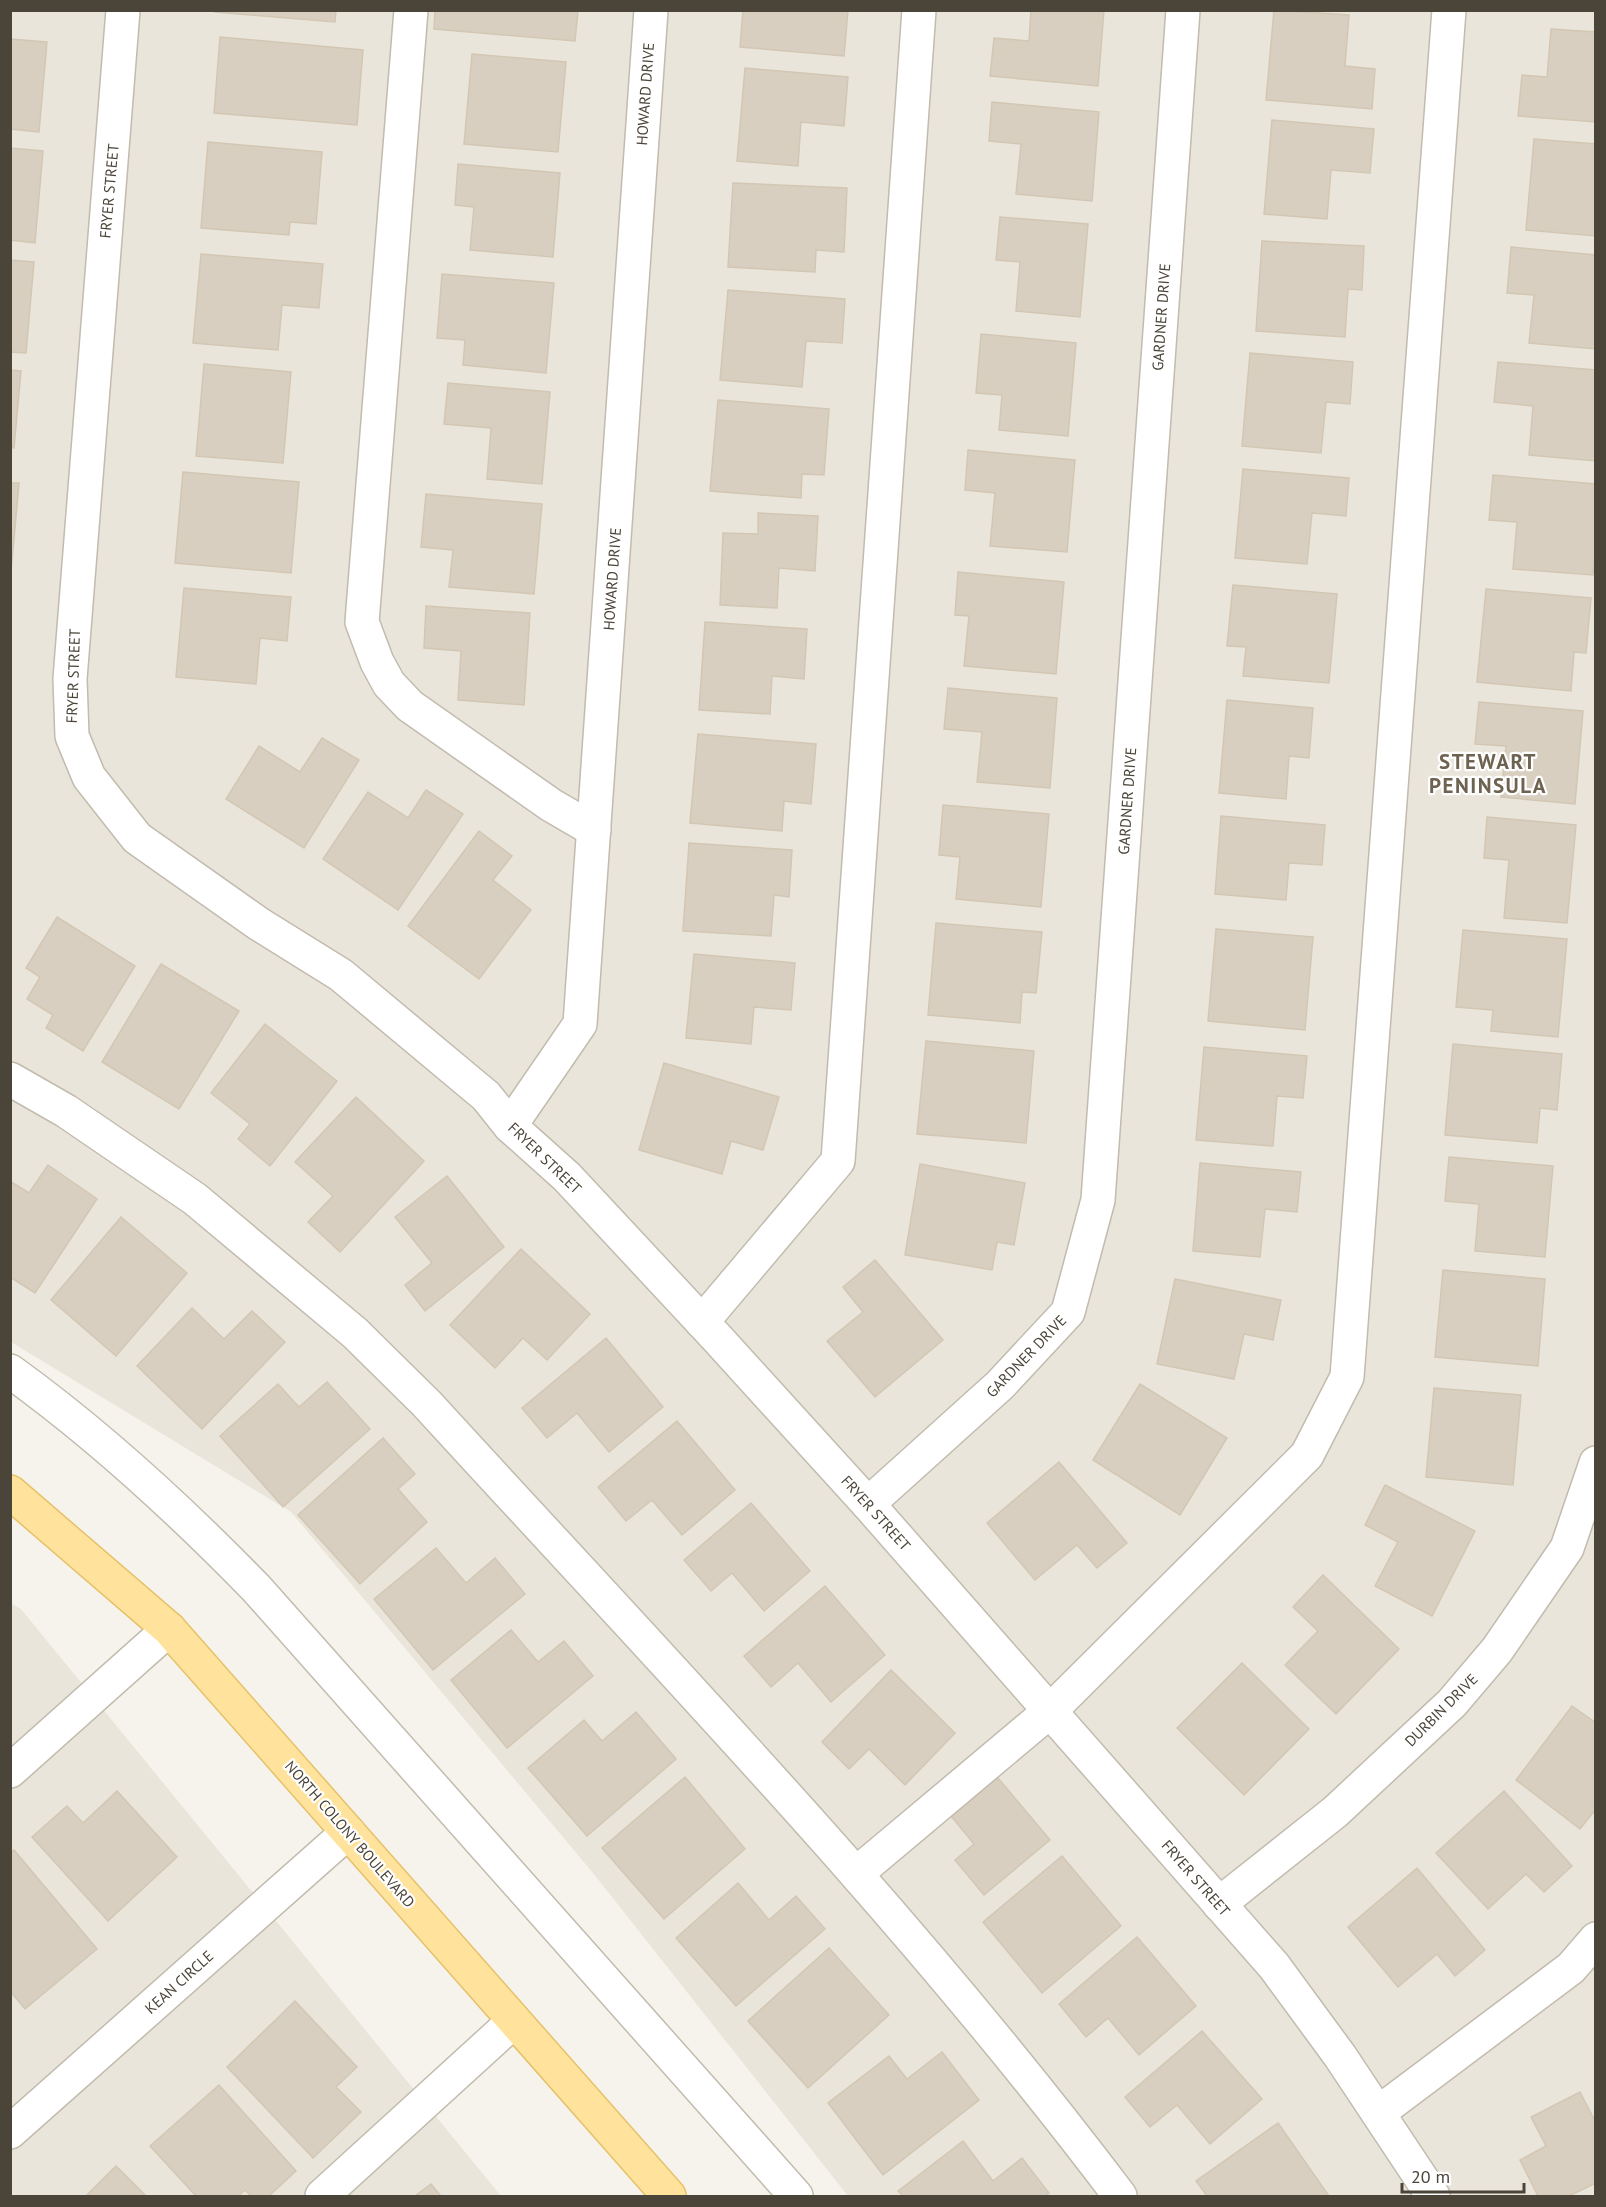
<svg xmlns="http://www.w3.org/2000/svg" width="1606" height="2207" viewBox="0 0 1606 2207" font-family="'PT Sans',sans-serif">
<rect width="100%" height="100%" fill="#f6f3ec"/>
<g fill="#eae5da">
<polygon points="10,11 1595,11 1595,2196 848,2196 593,1873 291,1512 11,1342"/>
<polygon points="10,1603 21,1609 501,2196 11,2196"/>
</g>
<g fill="#d8cfc1" stroke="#d3c7b4" stroke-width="1.5">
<polygon points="215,10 336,10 335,22 215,12"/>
<polygon points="435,10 578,10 575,41 434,29"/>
<polygon points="743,10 848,10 844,56 740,47"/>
<polygon points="1031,10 1104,10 1098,86 990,76 994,38 1029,41"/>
<polygon points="1274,10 1349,15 1345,66 1375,69 1372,109 1266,100"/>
<polygon points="1551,29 1596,32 1596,122 1518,116 1522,75 1547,77"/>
<polygon points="220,37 363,50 357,125 214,113"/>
<polygon points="10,39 47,42 39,132 10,129"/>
<polygon points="472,54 566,62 558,152 464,144"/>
<polygon points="745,68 848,77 844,126 801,122 798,166 737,161"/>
<polygon points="992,102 1099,112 1092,201 1016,194 1021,144 989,141"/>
<polygon points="1272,120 1374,129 1370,173 1331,170 1327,219 1264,214"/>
<polygon points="1534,139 1596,144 1596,236 1526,230"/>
<polygon points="208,142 322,152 316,224 290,222 289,235 201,228"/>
<polygon points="10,148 43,151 35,243 10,240"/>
<polygon points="458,164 560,173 553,257 470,250 474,207 455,205"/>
<polygon points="733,183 847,188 844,252 816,250 815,272 728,267"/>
<polygon points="1000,217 1088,224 1080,317 1016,311 1020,262 996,260"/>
<polygon points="1262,241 1364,246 1362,290 1348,289 1345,337 1256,331"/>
<polygon points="1511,247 1596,255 1596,349 1529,343 1534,295 1507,293"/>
<polygon points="201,254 323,264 319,308 282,305 278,350 193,343"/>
<polygon points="10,260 34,262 26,353 10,352"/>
<polygon points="442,274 554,283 546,373 463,365 465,340 437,338"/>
<polygon points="728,290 845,299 842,343 806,341 802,387 720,380"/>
<polygon points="981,334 1076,343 1068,436 999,430 1002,395 976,393"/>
<polygon points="1250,353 1353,362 1350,404 1326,402 1321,453 1242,446"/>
<polygon points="1498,362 1596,370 1596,461 1529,455 1533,406 1494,402"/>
<polygon points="204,364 291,372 283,463 196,456"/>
<polygon points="10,370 21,371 14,448 10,447"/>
<polygon points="448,383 550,392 542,484 487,479 491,428 444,424"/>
<polygon points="718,400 829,409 824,475 802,474 801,498 710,491"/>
<polygon points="968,450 1075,460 1067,552 990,546 995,493 965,490"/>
<polygon points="1243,469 1349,478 1346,516 1312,513 1307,564 1235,558"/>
<polygon points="183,472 299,482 291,573 175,563"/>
<polygon points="1493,475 1596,484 1596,544 1593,575 1513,569 1517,522 1489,520"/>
<polygon points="10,483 19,483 11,572 10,572"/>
<polygon points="426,494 542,504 534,594 449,587 453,550 421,547"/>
<polygon points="758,513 818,516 815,571 779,568 777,608 720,605 723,533 758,534"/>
<polygon points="958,572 1064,582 1056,674 964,666 969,616 955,615"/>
<polygon points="1233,585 1337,594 1329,683 1243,676 1246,647 1227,646"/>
<polygon points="184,588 291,597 287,641 260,638 256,684 176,677"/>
<polygon points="1486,589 1591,598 1586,653 1574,652 1571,691 1477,682"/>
<polygon points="426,606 530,613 524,705 458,700 461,651 424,648"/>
<polygon points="705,622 807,629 804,679 772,676 770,714 699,710"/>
<polygon points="948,688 1057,698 1050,788 977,782 982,732 944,729"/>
<polygon points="1227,700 1313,708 1309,758 1289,756 1286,799 1219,793"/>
<polygon points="1479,702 1583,711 1575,804 1501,797 1506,746 1475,744"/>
<polygon points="698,734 816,744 811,804 784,801 782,831 690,823"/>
<polygon points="322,738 359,760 304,848 226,799 259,746 300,772"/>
<polygon points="426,790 463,814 398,910 323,859 368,792 408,818"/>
<polygon points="943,805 1049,814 1041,907 956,899 960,857 939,855"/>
<polygon points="1221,816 1325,825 1322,865 1289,863 1286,900 1215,894"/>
<polygon points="1487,817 1576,825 1567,923 1504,918 1509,860 1484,858"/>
<polygon points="479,831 512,856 493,880 531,910 479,979 408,926"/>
<polygon points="689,843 792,850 789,897 774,895 771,936 683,931"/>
<polygon points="57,917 135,966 83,1051 46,1028 53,1015 27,999 40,977 26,968"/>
<polygon points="936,923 1042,932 1036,993 1022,992 1020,1023 928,1015"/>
<polygon points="1216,929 1313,937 1305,1030 1208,1021"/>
<polygon points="1463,930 1567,939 1558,1037 1491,1031 1493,1010 1456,1007"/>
<polygon points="694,954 795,963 791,1010 754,1007 751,1044 686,1038"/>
<polygon points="161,964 239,1011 179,1109 102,1062"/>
<polygon points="265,1024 337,1081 270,1166 238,1139 250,1124 211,1093"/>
<polygon points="926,1041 1034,1051 1026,1143 917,1134"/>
<polygon points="1453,1044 1562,1054 1557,1110 1540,1108 1537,1143 1445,1135"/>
<polygon points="1204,1047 1307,1056 1303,1098 1277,1096 1273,1146 1196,1140"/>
<polygon points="664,1063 779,1097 763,1150 731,1141 722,1174 639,1150"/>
<polygon points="356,1097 424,1161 340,1252 308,1222 333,1196 295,1162"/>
<polygon points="1449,1157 1553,1166 1545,1257 1475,1251 1479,1204 1445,1201"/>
<polygon points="1200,1163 1301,1172 1297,1212 1265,1209 1260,1257 1193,1251"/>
<polygon points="920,1164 1025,1183 1014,1245 997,1242 992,1270 905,1255"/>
<polygon points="48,1165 97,1199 35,1293 10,1277 10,1181 29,1193"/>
<polygon points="447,1176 504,1247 425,1311 405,1285 432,1263 395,1217"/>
<polygon points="121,1217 187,1273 116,1356 51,1300"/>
<polygon points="521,1249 590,1314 547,1360 523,1338 495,1368 450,1325"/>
<polygon points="875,1260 943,1340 875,1397 827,1341 863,1312 843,1287"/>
<polygon points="1443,1270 1545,1279 1538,1366 1435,1357"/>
<polygon points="1175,1279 1281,1300 1273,1340 1244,1334 1234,1379 1157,1364"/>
<polygon points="192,1308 224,1339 252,1311 285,1342 202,1429 137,1366"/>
<polygon points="606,1338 663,1407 609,1452 577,1413 547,1438 522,1408"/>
<polygon points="327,1382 370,1429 283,1507 220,1436 278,1384 299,1407"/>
<polygon points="1140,1384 1227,1438 1180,1515 1093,1460"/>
<polygon points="1434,1388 1521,1395 1513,1485 1426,1477"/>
<polygon points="677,1421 735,1490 682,1535 652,1500 626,1521 598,1487"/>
<polygon points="383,1438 415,1474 398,1489 427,1522 360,1584 298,1515"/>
<polygon points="1059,1462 1127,1543 1097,1568 1077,1545 1035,1580 987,1523"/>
<polygon points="1385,1485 1475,1531 1432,1616 1375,1586 1398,1542 1365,1525"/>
<polygon points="751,1503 810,1571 764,1611 732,1573 711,1591 684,1560"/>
<polygon points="436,1548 466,1583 495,1558 525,1594 433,1670 374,1599"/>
<polygon points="1323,1575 1399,1649 1336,1714 1285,1665 1318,1631 1293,1607"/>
<polygon points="825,1586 885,1655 831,1702 798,1663 771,1687 744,1656"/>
<polygon points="511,1630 538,1662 564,1641 593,1676 507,1748 451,1680"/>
<polygon points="1242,1663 1309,1729 1244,1795 1177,1728"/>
<polygon points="891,1670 955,1733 905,1785 869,1749 849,1769 822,1742"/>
<polygon points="1572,1706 1596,1723 1596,1809 1580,1829 1516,1780"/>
<polygon points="636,1712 676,1759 587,1836 528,1768 584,1720 602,1741"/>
<polygon points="993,1772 1050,1840 984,1895 955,1860 974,1844 947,1811"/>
<polygon points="685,1777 745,1849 664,1919 602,1848"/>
<polygon points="117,1791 177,1857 108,1921 32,1837 67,1806 83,1823"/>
<polygon points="1504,1791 1572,1866 1544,1892 1526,1874 1488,1909 1436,1853"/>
<polygon points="14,1850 97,1949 25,2009 10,1991 10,1853"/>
<polygon points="1062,1856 1121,1926 1042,1993 983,1922"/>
<polygon points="1417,1868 1485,1950 1455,1976 1437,1954 1398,1987 1348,1927"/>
<polygon points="738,1883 769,1920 796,1896 825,1929 736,2006 676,1938"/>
<polygon points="1137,1937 1196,2006 1139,2055 1108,2018 1086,2037 1059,2004"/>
<polygon points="829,1948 889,2015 808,2088 748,2021"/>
<polygon points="295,2001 357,2067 336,2087 361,2112 313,2158 227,2067"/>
<polygon points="1202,2031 1262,2099 1210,2144 1177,2105 1150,2127 1125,2097"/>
<polygon points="942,2052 979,2100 883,2175 828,2103 889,2056 907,2079"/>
<polygon points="219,2085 296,2171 269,2196 251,2196 245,2190 238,2196 196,2196 150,2146"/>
<polygon points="1580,2092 1596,2123 1596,2183 1569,2196 1538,2196 1520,2160 1546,2146 1531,2117"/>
<polygon points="1278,2123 1329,2196 1207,2196 1196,2181"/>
<polygon points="963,2141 993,2181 1022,2158 1049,2193 1045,2196 903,2196 898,2191"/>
<polygon points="116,2166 146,2196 86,2196"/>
<polygon points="431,2184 441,2196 415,2196"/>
</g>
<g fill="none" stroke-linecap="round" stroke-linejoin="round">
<g stroke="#c2bbae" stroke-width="36">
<g id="minor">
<polyline points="123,10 70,679 72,736 89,777 137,838 259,924 341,975 486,1096 510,1126 567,1177 717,1338 868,1504 1274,1966 1340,2056 1433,2196"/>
<polyline points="411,10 362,622 377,662 389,684 410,706 551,805 594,830"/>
<path d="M10,1079L66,1111L195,1199L355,1333L427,1404C664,1663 909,1916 1120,2196"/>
<polyline points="510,1126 580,1024 651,10"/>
<polyline points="702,1322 838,1161 919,10"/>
<path d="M10,1371C99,1435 180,1510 256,1588L796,2196"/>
<polyline points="868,1504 1000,1385 1068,1312 1098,1200 1183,10"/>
<polyline points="10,1771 169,1629"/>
<polyline points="857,1873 1050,1711 1307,1455 1347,1377 1449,10"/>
<polyline points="1219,1904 1335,1812 1452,1703 1497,1650 1567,1548 1596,1463"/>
<polyline points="1378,2113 1571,1968 1596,1939"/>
<polyline points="10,2132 348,1832"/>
<polyline points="322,2196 514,2021"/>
</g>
</g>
<g stroke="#e6c16a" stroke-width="36">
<polyline id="major" points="10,1492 169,1629 669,2196"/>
</g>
<use href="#minor" stroke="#fff" stroke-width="33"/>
<use href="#major" stroke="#ffe39c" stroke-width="33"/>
</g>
<g text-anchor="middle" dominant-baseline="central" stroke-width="4.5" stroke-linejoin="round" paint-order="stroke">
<g font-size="15" fill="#4b4439" stroke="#fff">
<text transform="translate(645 94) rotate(-86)">HOWARD DRIVE</text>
<text transform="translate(109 191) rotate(-85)">FRYER STREET</text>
<text transform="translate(1161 317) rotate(-86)">GARDNER DRIVE</text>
<text transform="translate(612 579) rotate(-86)">HOWARD DRIVE</text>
<text transform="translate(73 676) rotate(-88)">FRYER STREET</text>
<text transform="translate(1127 801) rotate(-86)">GARDNER DRIVE</text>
<text transform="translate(545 1158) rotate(44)">FRYER STREET</text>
<text transform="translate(1026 1356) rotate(-46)">GARDNER DRIVE</text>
<text transform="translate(876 1513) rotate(48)">FRYER STREET</text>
<text transform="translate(1441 1710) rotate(-45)">DURBIN DRIVE</text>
<text transform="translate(350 1834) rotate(49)">NORTH COLONY BOULEVARD</text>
<text transform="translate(1196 1878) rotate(49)">FRYER STREET</text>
<text transform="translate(179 1982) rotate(-42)">KEAN CIRCLE</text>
</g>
<g font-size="21" font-weight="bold" letter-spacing="1.5" fill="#6e6250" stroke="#fff">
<text x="1488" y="761">STEWART<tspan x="1488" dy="24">PENINSULA</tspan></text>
</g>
</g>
<rect width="1606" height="2207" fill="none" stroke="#4b4439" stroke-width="24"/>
<path d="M1402 2183v9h122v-9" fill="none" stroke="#4b4439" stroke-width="3"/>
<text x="1411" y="2183" font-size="18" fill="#4b4439" stroke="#ffffff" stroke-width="4.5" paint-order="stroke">20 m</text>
</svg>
